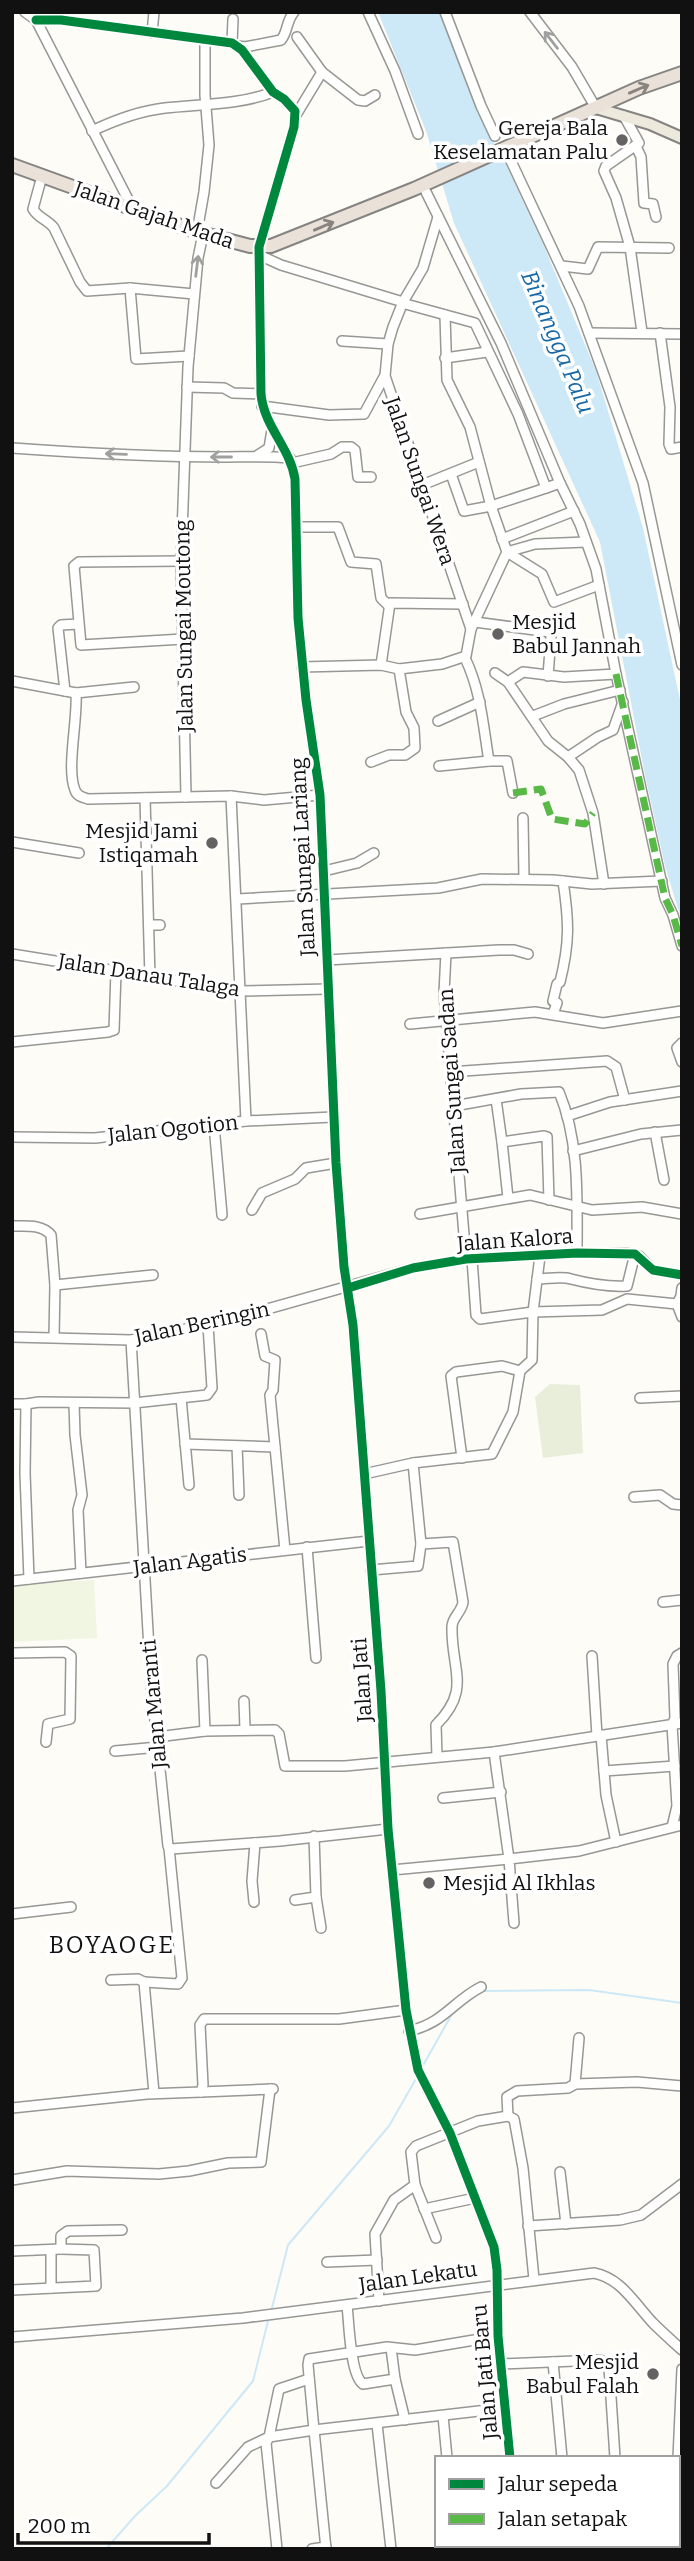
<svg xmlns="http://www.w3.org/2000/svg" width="694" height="2561" viewBox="0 0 694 2561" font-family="Bitter,serif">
<rect width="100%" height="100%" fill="#fdfcf7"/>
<polygon fill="#e9eedb" points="550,1384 580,1385 583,1453 543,1458 535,1397"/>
<polygon fill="#f0f6e1" points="94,1580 97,1638 12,1642 12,1585"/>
<polygon fill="#cde8f7" points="378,12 440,12 478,113 506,165 543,244 596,371 643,528 682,709 682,922 665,866 645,775 600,542 454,223 426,131"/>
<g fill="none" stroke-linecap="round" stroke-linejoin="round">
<g stroke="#cde8f7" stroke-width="2">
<polyline points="483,1991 589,1990 682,2003"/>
<polyline points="421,2069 452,2014 478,1994"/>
<polyline points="271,2312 288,2245 389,2126 417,2077"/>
<polyline points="106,2549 135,2516 167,2486 253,2381 269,2317"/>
</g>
<g stroke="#979795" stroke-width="12">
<g id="minor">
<polyline points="25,12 36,20"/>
<polyline points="368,12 395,71 418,134"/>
<polyline points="445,12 481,106 495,136"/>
<polyline points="530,12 572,67 596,108"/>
<path d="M36,20H61L232,43L242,50L273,92L284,99L295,111L294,127L259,247L261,394C264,427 290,447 295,479L298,618L306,700L320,795L336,1163L344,1267L353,1325L381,1691L388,1829L406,2010L418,2070L450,2133L494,2247L497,2270L498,2336L510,2458"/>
<polyline points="36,20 133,209"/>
<polyline points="152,33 154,12"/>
<polyline points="297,37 322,72"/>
<polyline points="232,43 233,19"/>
<path d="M238,46L245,47L281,40C288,32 286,21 294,12"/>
<polyline points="296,115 322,72 358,100 365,101 375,95"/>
<polyline points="624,116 639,143 606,166 604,171 616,198 630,247 642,332"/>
<path d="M92,131C115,120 139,111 165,108C198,104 241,105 273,92"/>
<polyline points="636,146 641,157 644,203 653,204 656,217"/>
<polyline points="510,159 579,306 643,483 682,665"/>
<path d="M42,176L33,209C38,218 48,220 54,228L80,282L87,291L130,288L194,294"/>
<polyline points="426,192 501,343 560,483"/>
<polyline points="197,232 204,192 209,145 205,95 205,40"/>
<polyline points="259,255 281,265 403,302"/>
<polyline points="562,266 588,269 598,247 669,248"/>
<polyline points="130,288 136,359 189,356"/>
<polyline points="402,303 475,323 518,414 546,488 560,483 580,524 596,569 616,674 564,677 523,672 508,682 548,741 568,757 579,770 593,813 604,884"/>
<polyline points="445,315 447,380 470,427 491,506 507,552 471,629"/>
<polyline points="589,333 682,334"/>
<polyline points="660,333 670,407 669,444 671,449 682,447"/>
<polyline points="342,341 388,344"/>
<polyline points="445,358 487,352"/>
<polyline points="187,387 224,388 233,393 261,394"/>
<polyline points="262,406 329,415 364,414 384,377"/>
<path d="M12,448C83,453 154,457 225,457C247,457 268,456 290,458"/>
<polyline points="258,455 269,448 272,430"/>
<polyline points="292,463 331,454 342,447 351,447 355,450 358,477 371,477"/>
<polyline points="451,474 464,511 491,506 546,488"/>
<polyline points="422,485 479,462"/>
<polyline points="297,527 338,527 351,562 376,564 381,598 388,605"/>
<polyline points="502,539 574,511"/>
<polyline points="507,552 542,574 554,602 599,585"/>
<polyline points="507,552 535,544 586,542"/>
<polyline points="181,561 79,562 74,566 81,645 183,639"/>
<polyline points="475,622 550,632 551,636 548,676"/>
<path d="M465,658C481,691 483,725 489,761H507L513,793"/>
<polyline points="381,665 390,603 463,604"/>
<polyline points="302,667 381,665 399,669 442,664 466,656 471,629 385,376 388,344 393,327 403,302 423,268 438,217"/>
<polyline points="495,673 508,682"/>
<polyline points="616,674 665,898 673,915 682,946"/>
<path d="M12,681L76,693C78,719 66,769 75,790C77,796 82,797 88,799L231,796L264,800L320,795"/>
<polyline points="65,691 58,628 61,625 78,624"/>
<polyline points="76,693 134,687"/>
<polyline points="533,716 564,704 620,690"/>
<polyline points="438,721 480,702"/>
<polyline points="568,757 598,737 613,730 623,702"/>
<polyline points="371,762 389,755 405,755 415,748 414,728 406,712 399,669"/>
<polyline points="439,766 489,761"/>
<polyline points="231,796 246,1121"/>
<polyline points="186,797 181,561 188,367 198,258 203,234"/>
<polyline points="145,798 150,978"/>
<polyline points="523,818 524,879"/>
<polyline points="12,842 79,853"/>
<polyline points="324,871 357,863 374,853"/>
<polyline points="237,899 438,888 482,879 553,880 592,884 662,881"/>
<polyline points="149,925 160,925"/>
<polyline points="446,953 444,993 466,1259"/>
<polyline points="12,954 240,991 328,989"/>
<polyline points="327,960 499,950 514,950 528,954"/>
<path d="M553,1014L557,1003L553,1001L557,984L560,982C570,942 569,921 563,881"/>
<polyline points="410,1024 535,1012 603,1023 682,1011"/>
<polyline points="12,1042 108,1032 114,1030 116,972"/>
<polyline points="682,1043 677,1048 682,1062"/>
<polyline points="450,1072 607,1061 616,1067 625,1100"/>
<polyline points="496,1099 502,1142"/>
<path d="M454,1106L521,1094L559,1092C580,1142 577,1200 577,1253"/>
<polyline points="567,1116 610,1102 682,1091"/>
<polyline points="214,1125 222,1215"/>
<polyline points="655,1132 664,1180"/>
<polyline points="12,1137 95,1138 246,1121 333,1117"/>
<polyline points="573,1151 641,1134 682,1130"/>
<polyline points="508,1198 502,1142 544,1136 547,1137 549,1200"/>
<polyline points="252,1210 262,1193 295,1179 306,1168 336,1163"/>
<polyline points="420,1214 530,1195 592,1210 642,1207 682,1214"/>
<path d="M12,1226C26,1226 42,1224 51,1235L55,1285L54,1337"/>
<polyline points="472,1259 476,1315 480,1319 533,1312 602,1310 627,1299 677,1304"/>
<path d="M537,1279C548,1279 561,1276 571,1279C590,1284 607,1287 627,1286L635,1254"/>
<polyline points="55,1285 153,1275"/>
<polyline points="682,1288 681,1296 677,1304 682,1317"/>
<polyline points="261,1334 265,1356 275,1360 273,1390 270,1395 285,1550"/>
<polyline points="12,1337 131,1340 155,1336 239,1317 413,1268 466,1259 577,1253 627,1253 639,1256 653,1270 682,1275"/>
<polyline points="131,1340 151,1683 168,1846 171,1849 280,1841 388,1829"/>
<polyline points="181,1398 189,1485"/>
<polyline points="640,1398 682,1396"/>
<polyline points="74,1403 75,1435 82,1495 78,1510 81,1573"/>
<polyline points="12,1404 26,1404"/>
<polyline points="185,1444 275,1447"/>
<polyline points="237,1446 239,1495"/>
<polyline points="462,1458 451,1376 456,1372 502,1366 520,1371"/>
<path d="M413,1463L421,1544L453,1542L463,1602C462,1612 452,1617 452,1627C451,1670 472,1689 436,1725L437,1757"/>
<polyline points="364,1474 413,1463 492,1454 513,1412 520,1371 532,1360 533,1312 540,1256"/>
<polyline points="634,1497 660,1495 673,1504 682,1505"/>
<polyline points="307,1547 316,1658"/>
<polyline points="371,1570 418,1566 421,1544"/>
<polyline points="29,1579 25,1473 26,1404 39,1402 134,1403 207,1395 212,1388 208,1325"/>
<polyline points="12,1581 369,1541"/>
<polyline points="663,1602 682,1600"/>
<polyline points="12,1653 65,1652 71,1656 70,1719 48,1724 46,1742"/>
<polyline points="592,1656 597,1736"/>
<polyline points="202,1660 205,1731"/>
<polyline points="244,1701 245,1729"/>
<polyline points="601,1735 606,1795 616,1842"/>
<polyline points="157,1737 205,1731 275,1730 279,1734 285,1766 345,1766 494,1752 682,1723"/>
<polyline points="115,1751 158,1747"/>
<polyline points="604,1771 675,1766"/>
<polyline points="443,1798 501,1792"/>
<polyline points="672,1827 677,1806 672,1725 675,1718 673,1664 677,1656 682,1653"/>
<polyline points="314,1836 316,1897 321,1928"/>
<polyline points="392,1870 509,1859 494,1752"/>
<polyline points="295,1900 316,1897"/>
<polyline points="254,1902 252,1881 255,1843"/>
<polyline points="12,1914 71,1907"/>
<polyline points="514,1923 509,1859 579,1851 682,1825"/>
<polyline points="111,1980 138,1979 144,1982 154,2093"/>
<polyline points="144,1982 178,1984 182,1978 169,1848"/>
<path d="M409,2031C444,2023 452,2002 481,1987"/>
<polyline points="575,2084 579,2038"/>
<polyline points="201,2092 273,2089"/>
<polyline points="12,2108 147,2094 201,2092 203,2085 200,2025 204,2019 339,2019 406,2010"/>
<polyline points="508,2116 507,2097 517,2091 568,2088 575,2084 637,2082 682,2086"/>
<polyline points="560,2172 566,2224"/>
<polyline points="12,2180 67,2171 159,2174 189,2171 228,2163 261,2162 270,2089"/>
<polyline points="415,2185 436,2238"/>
<polyline points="424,2209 475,2198"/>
<polyline points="528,2226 620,2220 641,2215 682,2184"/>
<polyline points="51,2250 51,2288"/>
<polyline points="12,2251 61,2249"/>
<polyline points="327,2262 377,2260"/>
<polyline points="12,2290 96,2286 94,2250 61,2249 61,2236 68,2231 122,2230"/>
<polyline points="379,2301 375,2234 394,2200 415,2185 411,2152 416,2146 478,2121 508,2116 514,2119 523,2168 534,2279"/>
<path d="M347,2305C349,2322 350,2375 363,2384L395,2379L405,2420"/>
<path d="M12,2337L243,2318L594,2273C621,2278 635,2304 653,2323C662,2332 672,2341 682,2350"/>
<polyline points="391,2348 395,2379"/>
<polyline points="553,2362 562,2458"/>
<polyline points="500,2364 599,2360 605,2362 609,2367 615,2458"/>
<polyline points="443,2416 447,2458"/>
<polyline points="377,2424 391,2549"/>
<polyline points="678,2458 682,2369"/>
<polyline points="216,2483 248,2447 269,2437 279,2389 309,2379"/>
<polyline points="455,2545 456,2549"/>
<polyline points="519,2545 519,2549"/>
<polyline points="571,2545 572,2549"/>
<polyline points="620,2545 621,2549"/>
<polyline points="277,2549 266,2443 269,2437 314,2430 308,2365 309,2359 387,2347 415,2350 498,2336"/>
<polyline points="312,2549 326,2547"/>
<polyline points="326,2549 314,2430 505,2408"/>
<polyline points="677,2549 677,2545"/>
</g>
</g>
<g stroke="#858482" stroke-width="14">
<polyline id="major" points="596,108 650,124 682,138"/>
</g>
<g stroke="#858482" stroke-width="16">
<polyline id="highway" points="12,165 197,232 250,246 271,246 414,189 639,88 682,73"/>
</g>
<use href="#minor" stroke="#fffffe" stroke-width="9"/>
<use href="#major" stroke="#ede9dc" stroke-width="10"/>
<use href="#highway" stroke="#eae1d8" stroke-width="12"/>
<g stroke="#58b947" stroke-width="7" stroke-dasharray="14 7" stroke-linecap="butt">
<polyline points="616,674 665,898 673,915 682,946"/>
<polyline points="513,793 541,789 552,819 585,824 593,813"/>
</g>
<g stroke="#fff" stroke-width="13">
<g id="cycleway">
<path d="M36,20H61L232,43L242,50L273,92L284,99L295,111L294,127L259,247L261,394C264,427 290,447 295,479L298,618L306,700L320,795L336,1163L344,1267L353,1325L381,1691L388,1829L406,2010L418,2070L450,2133L494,2247L497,2270L498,2336L510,2458"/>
<polyline points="348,1288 413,1268 466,1259 577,1253 635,1254 653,1270 682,1275"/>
</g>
</g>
<use href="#cycleway" stroke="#00873e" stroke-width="9"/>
</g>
<defs><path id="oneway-shaft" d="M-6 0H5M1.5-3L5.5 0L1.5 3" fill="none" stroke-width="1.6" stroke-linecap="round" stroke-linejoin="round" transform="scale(1.75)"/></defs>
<g stroke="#a0a09f">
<use href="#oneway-shaft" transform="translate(551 40) rotate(-128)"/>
<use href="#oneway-shaft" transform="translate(197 266) rotate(-83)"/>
<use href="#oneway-shaft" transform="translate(116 454) rotate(-178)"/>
<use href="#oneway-shaft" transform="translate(221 457) rotate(-180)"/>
</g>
<g stroke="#88837e">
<use href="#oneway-shaft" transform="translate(639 89) rotate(-23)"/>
<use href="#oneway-shaft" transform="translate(324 226) rotate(-23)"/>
</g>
<g fill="#646362" stroke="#fff" stroke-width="2.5">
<circle cx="622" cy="140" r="7"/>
<circle cx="498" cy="634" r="7"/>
<circle cx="212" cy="843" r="7"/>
<circle cx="429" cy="1883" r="7"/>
<circle cx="653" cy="2374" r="7"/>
</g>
<g text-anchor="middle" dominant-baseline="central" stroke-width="7" stroke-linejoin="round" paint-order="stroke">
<g font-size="21" fill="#111" stroke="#fff" text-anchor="end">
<text x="608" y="128">Gereja Bala<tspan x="608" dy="24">Keselamatan Palu</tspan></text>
<text x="512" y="622" text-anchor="start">Mesjid<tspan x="512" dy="24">Babul Jannah</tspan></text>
<text x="198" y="831">Mesjid Jami<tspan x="198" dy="24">Istiqamah</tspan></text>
<text x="443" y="1883" text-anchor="start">Mesjid Al Ikhlas</text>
<text x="639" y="2362">Mesjid<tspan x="639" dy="24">Babul Falah</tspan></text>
</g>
<g font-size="21" fill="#111" stroke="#fff">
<text transform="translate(154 215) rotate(19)">Jalan Gajah Mada</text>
<text transform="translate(420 481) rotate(71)">Jalan Sungai Wera</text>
<text transform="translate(184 626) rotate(-91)">Jalan Sungai Moutong</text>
<text transform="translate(303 857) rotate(-93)">Jalan Sungai Lariang</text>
<text transform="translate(149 975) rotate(9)">Jalan Danau Talaga</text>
<text transform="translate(452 1081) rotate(-94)">Jalan Sungai Sadan</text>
<text transform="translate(173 1129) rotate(-6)">Jalan Ogotion</text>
<text transform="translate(515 1240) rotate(-4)">Jalan Kalora</text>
<text transform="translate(202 1323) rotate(-12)">Jalan Beringin</text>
<text transform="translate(190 1561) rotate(-7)">Jalan Agatis</text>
<text transform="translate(362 1680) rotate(-94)">Jalan Jati</text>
<text transform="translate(154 1704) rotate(-95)">Jalan Maranti</text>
<text transform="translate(418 2277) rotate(-8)">Jalan Lekatu</text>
<text transform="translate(485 2372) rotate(-95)">Jalan Jati Baru</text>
</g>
<g font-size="23" font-style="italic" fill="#1768a6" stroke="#fff">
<text transform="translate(558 342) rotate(67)">Binangga Palu</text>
</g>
<g font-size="24" letter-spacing="2" fill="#111" stroke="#fff">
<text x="112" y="1945">BOYAOGE</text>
</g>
</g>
<rect width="694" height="2561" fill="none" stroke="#111111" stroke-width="28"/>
<rect x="435" y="2456" width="245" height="91" fill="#ffffff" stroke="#a0a0a0" stroke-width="2"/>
<rect x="449" y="2479" width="35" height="10" fill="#00873e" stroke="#a0a0a0" stroke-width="2"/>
<text x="498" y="2491" font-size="21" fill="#111111">Jalur sepeda</text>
<rect x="449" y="2514" width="35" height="10" fill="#58b947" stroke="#a0a0a0" stroke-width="2"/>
<text x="498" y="2526" font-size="21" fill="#111111">Jalan setapak</text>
<path d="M18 2533v10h191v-10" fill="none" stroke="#111111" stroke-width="3.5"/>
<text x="28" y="2533" font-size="21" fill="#111111" stroke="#ffffff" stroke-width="5" paint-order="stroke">200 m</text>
</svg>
